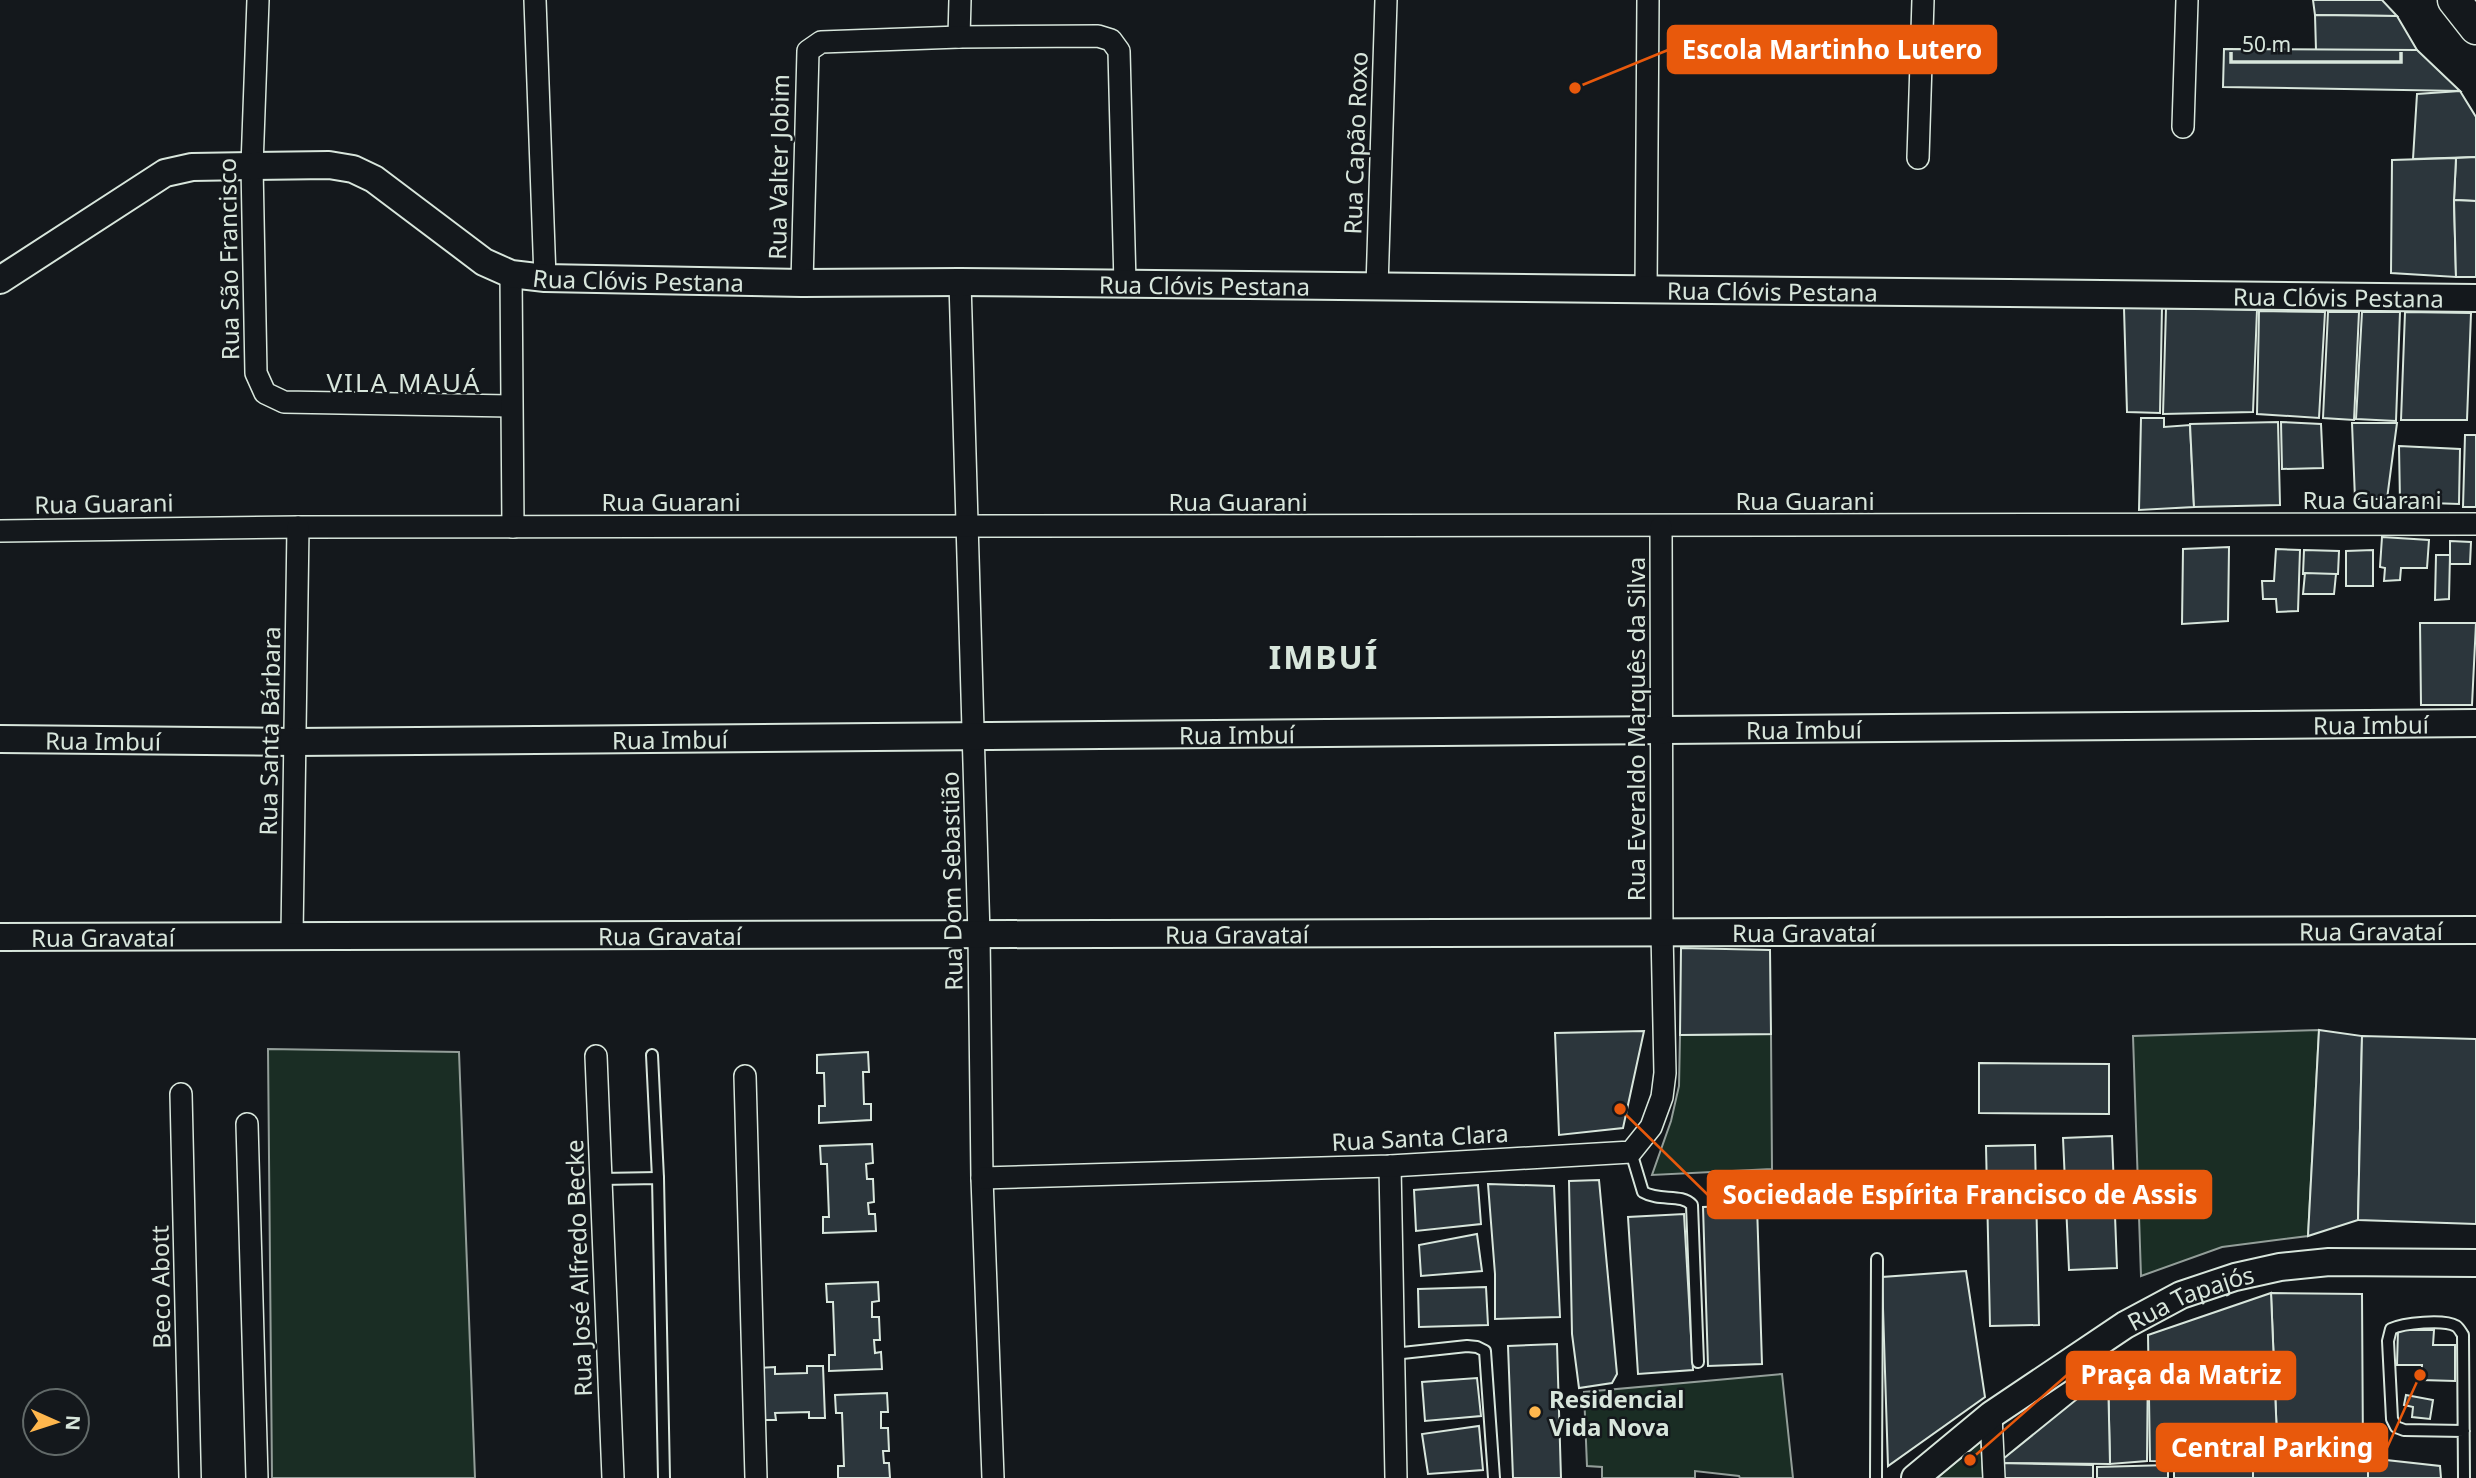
<svg xmlns="http://www.w3.org/2000/svg" width="2476" height="1478" viewBox="0 0 2476 1478" font-family="'Noto Sans',sans-serif">
<rect width="100%" height="100%" fill="#14181c"/>
<g fill="#1a2d24" stroke="#939e99" stroke-width="2">
<polygon points="2319,1030 2308,1236 2222,1247 2141,1276 2133,1036"/>
<polygon points="1771,1034 1772,1169 1652,1175 1671,1121 1679,1086 1680,1035"/>
<polygon points="268,1049 459,1052 475,1478 272,1478"/>
<polygon points="1782,1374 1793,1478 1740,1478 1739,1476 1695,1471 1695,1478 1602,1478 1602,1467 1587,1466 1584,1392"/>
<polygon points="1981,1441 1983,1478 1937,1478"/>
</g>
<g fill="#2c363c" stroke="#d8e6dc" stroke-width="2">
<polygon points="2313,0 2382,0 2397,16 2315,15"/>
<polygon points="2315,15 2397,16 2417,50 2316,50"/>
<polygon points="2224,49 2417,50 2460,91 2223,87"/>
<polygon points="2460,91 2476,117 2476,157 2413,159 2417,94"/>
<polygon points="2476,157 2476,201 2454,200 2456,158"/>
<polygon points="2456,158 2454,200 2456,277 2391,273 2392,160"/>
<polygon points="2454,200 2476,201 2476,277 2456,277"/>
<polygon points="2162,307 2160,413 2127,412 2124,308"/>
<polygon points="2166,308 2257,310 2253,412 2163,414"/>
<polygon points="2259,311 2325,312 2319,418 2257,414"/>
<polygon points="2328,312 2359,312 2354,420 2323,418"/>
<polygon points="2362,312 2400,312 2396,421 2356,419"/>
<polygon points="2405,312 2471,313 2467,420 2401,420"/>
<polygon points="2141,418 2164,418 2164,427 2190,425 2194,507 2139,510"/>
<polygon points="2278,422 2280,505 2194,507 2190,424"/>
<polygon points="2281,422 2321,424 2323,468 2282,469"/>
<polygon points="2352,423 2397,423 2387,499 2355,499"/>
<polygon points="2465,435 2476,435 2476,507 2463,507"/>
<polygon points="2399,446 2460,449 2459,504 2400,502"/>
<polygon points="2382,537 2429,540 2427,568 2401,568 2400,580 2384,581 2385,568 2380,567"/>
<polygon points="2450,541 2471,542 2470,564 2450,564"/>
<polygon points="2229,547 2228,621 2182,624 2183,549"/>
<polygon points="2276,549 2300,550 2298,611 2277,612 2276,599 2263,599 2262,581 2274,581"/>
<polygon points="2304,550 2339,551 2338,574 2303,574"/>
<polygon points="2373,550 2373,586 2346,586 2346,551"/>
<polygon points="2436,555 2450,555 2449,599 2435,600"/>
<polygon points="2305,573 2336,574 2334,594 2303,594"/>
<polygon points="2420,623 2476,623 2472,705 2421,705"/>
<polygon points="1681,948 1770,950 1771,1034 1680,1035"/>
<polygon points="2319,1030 2362,1036 2358,1220 2308,1236"/>
<polygon points="1644,1031 1623,1128 1559,1135 1555,1033"/>
<polygon points="2362,1036 2476,1039 2476,1224 2358,1220"/>
<polygon points="868,1052 869,1072 863,1072 864,1104 871,1104 871,1120 819,1123 819,1106 825,1106 824,1073 817,1073 817,1055"/>
<polygon points="1979,1063 2109,1064 2109,1114 1979,1113"/>
<polygon points="2112,1136 2117,1268 2069,1270 2063,1138"/>
<polygon points="872,1144 873,1163 866,1164 867,1179 873,1179 874,1202 868,1203 869,1214 875,1214 876,1231 823,1233 823,1217 829,1217 827,1164 821,1164 820,1146"/>
<polygon points="2035,1145 2039,1325 1990,1326 1986,1146"/>
<polygon points="1599,1180 1617,1374 1612,1383 1579,1388 1572,1334 1569,1181"/>
<polygon points="1488,1184 1554,1186 1560,1317 1495,1319 1495,1274"/>
<polygon points="1478,1185 1481,1224 1416,1231 1414,1190"/>
<polygon points="1757,1205 1762,1364 1708,1366 1703,1207"/>
<polygon points="1684,1214 1693,1370 1638,1374 1628,1217"/>
<polygon points="1477,1234 1482,1271 1421,1276 1419,1245"/>
<polygon points="1966,1271 1985,1397 1888,1466 1882,1277"/>
<polygon points="878,1282 879,1301 872,1302 872,1317 879,1317 880,1340 874,1340 875,1353 881,1352 882,1369 829,1371 829,1355 835,1355 833,1302 827,1302 826,1284"/>
<polygon points="1486,1287 1488,1325 1419,1327 1418,1289"/>
<polygon points="2271,1293 2362,1294 2363,1455 2278,1462"/>
<polygon points="2271,1293 2278,1462 2150,1461 2148,1335"/>
<polygon points="2398,1330 2434,1330 2433,1345 2455,1345 2455,1381 2421,1380 2422,1365 2397,1365"/>
<polygon points="1557,1344 1561,1478 1513,1478 1508,1346"/>
<polygon points="2148,1355 2147,1461 2110,1464 2108,1374"/>
<polygon points="807,1366 823,1366 825,1418 809,1418 809,1412 775,1413 776,1420 758,1420 756,1368 775,1367 775,1374 807,1373"/>
<polygon points="2108,1374 2110,1464 1998,1463"/>
<polygon points="1477,1378 1481,1416 1425,1421 1422,1382"/>
<polygon points="887,1393 888,1412 881,1412 881,1428 888,1428 889,1451 883,1451 884,1463 889,1463 890,1478 838,1478 838,1466 844,1466 842,1413 836,1413 835,1395"/>
<polygon points="2406,1395 2433,1400 2430,1419 2412,1417 2413,1407 2404,1405"/>
<polygon points="1479,1426 1483,1470 1428,1474 1422,1434"/>
<polygon points="2368,1458 2440,1466 2441,1478 2368,1478"/>
<polygon points="2368,1458 2368,1478 2253,1478 2253,1466"/>
<polygon points="1998,1463 2093,1465 2093,1478 1999,1478"/>
<polygon points="2168,1465 2168,1478 2097,1478 2097,1467"/>
<rect x="2174" y="1466" width="79" height="12"/>
</g>
<g fill="none" stroke-linecap="round" stroke-linejoin="round">
<g stroke="#d8e6dc" stroke-width="14">
<g id="service">
<polyline points="652,1055 658,1178"/>
<path d="M1631,1152L1643,1192C1660,1202 1681,1193 1692,1205L1698,1362"/>
<polyline points="601,1179 658,1178 664,1478"/>
<polyline points="1393,1354 1467,1346 1477,1347 1485,1351 1494,1478"/>
<polyline points="1876,1478 1877,1259"/>
<path d="M2464,1478L2463,1335C2461,1332 2459,1328 2456,1326C2444,1319 2403,1323 2391,1329L2388,1341L2392,1419L2396,1427L2404,1430L2464,1431"/>
</g>
</g>
<g stroke="#d8e6dc" stroke-width="24">
<g id="minor">
<polyline points="258,0 252,166 256,373 265,393 284,402 511,406"/>
<polyline points="535,0 545,278"/>
<polyline points="959,37 960,0"/>
<polyline points="2183,127 2187,0"/>
<polyline points="1918,158 1923,0"/>
<polyline points="511,274 513,527"/>
<polyline points="960,282 979,935 982,1178 993,1478"/>
<polyline points="802,283 808,51 821,42 959,37 1098,36 1111,40 1119,51 1125,284"/>
<polyline points="1377,287 1386,0"/>
<polyline points="1646,290 1648,0"/>
<polyline points="0,531 298,527 2476,524"/>
<polyline points="292,936 298,527"/>
<polyline points="596,1056 613,1478"/>
<polyline points="745,1076 756,1478"/>
<polyline points="181,1094 190,1478"/>
<polyline points="247,1124 257,1478"/>
<polyline points="1390,1166 1396,1478"/>
<polyline points="982,1178 1390,1166 1631,1152 1651,1127 1662,1097 1665,1073 1662,932 1661,527"/>
<polyline points="1991,1415 1994,1478"/>
</g>
</g>
<g stroke="#d8e6dc" stroke-width="30">
<g id="tertiary">
<path id="s1" d="M0,280L165,173L192,167L252,166L329,165L353,169L374,179L484,262L511,274L545,278L802,283L960,282L2476,298"/>
<path id="s2" d="M0,739L295,742L2476,723"/>
<path id="s3" d="M0,937L2476,930"/>
<path id="s4" d="M1915,1478L1991,1415L2125,1325L2181,1295L2235,1277L2280,1267L2329,1262L2476,1263"/>
</g>
</g>
<g stroke="#d8e6dc" stroke-width="35">
<polyline id="primary" points="2454,0 2476,28"/>
</g>
<use href="#service" stroke="#14181c" stroke-width="10"/>
<use href="#minor" stroke="#14181c" stroke-width="21"/>
<use href="#tertiary" stroke="#14181c" stroke-width="26"/>
<use href="#primary" stroke="#14181c" stroke-width="32"/>
</g>
<circle fill="#ffb74d" stroke="#14181c" stroke-width="2.5" cx="1535" cy="1412" r="7"/>
<g text-anchor="middle" dominant-baseline="central" stroke-width="5" stroke-linejoin="round" paint-order="stroke">
<g font-size="24" fill="#d8e6dc" stroke="#14181c">
<text transform="translate(1355 143) rotate(-88)">Rua Capão Roxo</text>
<text transform="translate(778 167) rotate(-89)">Rua Valter Jobim</text>
<text transform="translate(228 259) rotate(-91)">Rua São Francisco</text>
<text stroke="none"><textPath href="#s1" startOffset="704">Rua Clóvis Pestana</textPath></text>
<text stroke="none"><textPath href="#s1" startOffset="1270">Rua Clóvis Pestana</textPath></text>
<text stroke="none"><textPath href="#s1" startOffset="1838">Rua Clóvis Pestana</textPath></text>
<text stroke="none"><textPath href="#s1" startOffset="2404">Rua Clóvis Pestana</textPath></text>
<text x="2372" y="499">Rua Guarani</text>
<text x="1805" y="500">Rua Guarani</text>
<text x="671" y="501">Rua Guarani</text>
<text x="1238" y="501">Rua Guarani</text>
<text transform="translate(104 503) rotate(-1)">Rua Guarani</text>
<text stroke="none"><textPath href="#s2" startOffset="2371">Rua Imbuí</textPath></text>
<text transform="translate(1635 729) rotate(-90)">Rua Everaldo Marquês da Silva</text>
<text stroke="none"><textPath href="#s2" startOffset="1804">Rua Imbuí</textPath></text>
<text transform="translate(269 731) rotate(-89)">Rua Santa Bárbara</text>
<text stroke="none"><textPath href="#s2" startOffset="1237">Rua Imbuí</textPath></text>
<text stroke="none"><textPath href="#s2" startOffset="670">Rua Imbuí</textPath></text>
<text stroke="none"><textPath href="#s2" startOffset="103">Rua Imbuí</textPath></text>
<text transform="translate(951 881) rotate(-91)">Rua Dom Sebastião</text>
<text stroke="none"><textPath href="#s3" startOffset="2371">Rua Gravataí</textPath></text>
<text stroke="none"><textPath href="#s3" startOffset="1804">Rua Gravataí</textPath></text>
<text stroke="none"><textPath href="#s3" startOffset="1237">Rua Gravataí</textPath></text>
<text stroke="none"><textPath href="#s3" startOffset="670">Rua Gravataí</textPath></text>
<text stroke="none"><textPath href="#s3" startOffset="103">Rua Gravataí</textPath></text>
<text transform="translate(1420 1137) rotate(-3)">Rua Santa Clara</text>
<text transform="translate(578 1268) rotate(-92)">Rua José Alfredo Becke</text>
<text transform="translate(160 1287) rotate(-91)">Beco Abott</text>
<text stroke="none"><textPath href="#s4" startOffset="332">Rua Tapajós</textPath></text>
</g>
<g font-size="24" font-weight="bold" fill="#d8e6dc" stroke="#14181c" text-anchor="start">
<text x="1549" y="1398">Residencial<tspan x="1549" dy="28">Vida Nova</tspan></text>
</g>
<g font-size="26" letter-spacing="2" fill="#d8e6dc" stroke="#14181c">
<text x="404" y="382">VILA MAUÁ</text>
</g>
<g font-size="32" font-weight="bold" letter-spacing="2" fill="#d8e6dc" stroke="#14181c">
<text x="1324" y="656">IMBUÍ</text>
</g>
</g>
<path fill="none" stroke="#e8590c" stroke-width="2.5" d="M1575 88L1668 50M1620 1109L1708 1195M1970 1460L2067 1375M2420 1375L2387 1448"/>
<g fill="#e8590c" stroke="#14181c" stroke-width="2.5">
<circle cx="1575" cy="88" r="7"/>
<circle cx="1620" cy="1109" r="7"/>
<circle cx="1970" cy="1460" r="7"/>
<circle cx="2420" cy="1375" r="7"/>
</g>
<g fill="#e8590c" stroke="#e8590c" stroke-width="2.5">
<rect x="1668" y="26" width="328" height="47" rx="7"/>
<rect x="1708" y="1171" width="503" height="47" rx="7"/>
<rect x="2067" y="1352" width="228" height="47" rx="7"/>
<rect x="2157" y="1424" width="230" height="47" rx="7"/>
</g>
<g font-size="26" text-anchor="middle" font-weight="bold" fill="#fff">
<text x="1832" y="59">Escola Martinho Lutero</text>
<text x="1960" y="1204">Sociedade Espírita Francisco de Assis</text>
<text x="2181" y="1384">Praça da Matriz</text>
<text x="2272" y="1457">Central Parking</text>
</g>
<g transform="translate(56 1422) rotate(93)"><circle r="33" fill="#14181c" stroke="#626a69" stroke-width="2"/>
<path d="M0-5L12 26L0 18L-12 26Z" fill="#ffb74d"/>
<text y="-10" font-size="19" font-weight="bold" text-anchor="middle" fill="#d8e6dc">N</text>
</g>
<path d="M2231 52v10h170v-10" fill="none" stroke="#d8e6dc" stroke-width="3.5"/>
<text x="2242" y="52" font-size="21" fill="#d8e6dc" stroke="#14181c" stroke-width="5" paint-order="stroke">50 m</text>
</svg>
